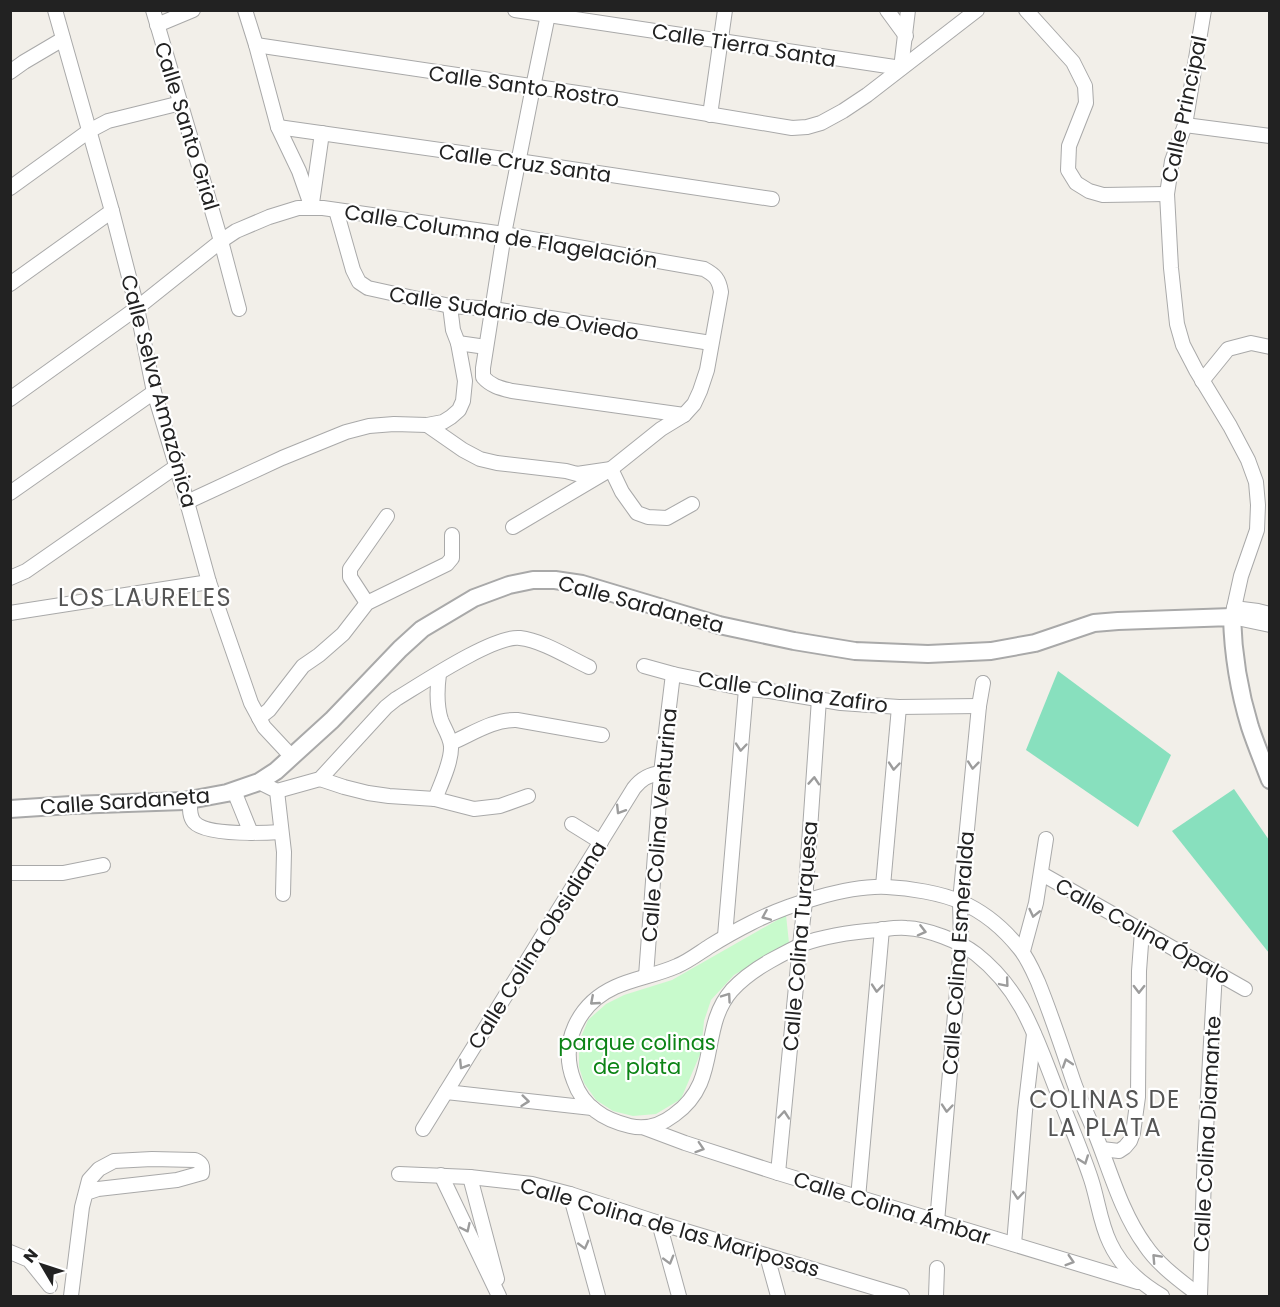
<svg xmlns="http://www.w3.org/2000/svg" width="1280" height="1307" viewBox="0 0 1280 1307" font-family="Poppins,sans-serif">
<rect width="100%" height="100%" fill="#f2efe9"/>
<polygon fill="#c8facc" points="786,915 789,943 734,975 711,1000 704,1021 701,1052 681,1099 656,1114 633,1116 613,1111 596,1100 584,1083 579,1067 579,1042 588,1020 606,1004 624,995 672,980"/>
<g fill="#88e0be">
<polygon points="1058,671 1171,755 1138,827 1026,750"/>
<polygon points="1234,789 1269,840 1269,953 1172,831"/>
</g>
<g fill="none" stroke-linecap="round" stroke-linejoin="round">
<g stroke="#a9a9a9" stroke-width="16">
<g id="minor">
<polyline points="55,10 112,211 137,308 154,392 187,502 209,582 251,703 264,727 292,757"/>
<polyline points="153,10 221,241 239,309"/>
<polyline points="245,10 256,45 278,127 299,171 312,208"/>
<polyline points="515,10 901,68"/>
<path d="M549,10L533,87L504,234L483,368V377C491,386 500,388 512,391L684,415"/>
<polyline points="887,10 906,36"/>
<polyline points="1026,10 1073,62 1085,86 1086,103 1069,146 1068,170 1076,183 1089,191 1103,195 1167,194"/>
<polyline points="1204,10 1185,125 1172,161 1167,194 1171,268 1177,324 1183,345 1196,370 1230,426 1248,460 1256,482 1258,505 1257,530 1241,576 1232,617 1270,625"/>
<polyline points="157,25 193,10"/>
<polyline points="256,45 618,99 792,128 807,127 821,123 843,111 867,95 977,10"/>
<polyline points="901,68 908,10"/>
<polyline points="10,72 24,62 63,39"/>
<polyline points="710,115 725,10"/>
<polyline points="1185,125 1270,136"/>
<polyline points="278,127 518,161 772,199"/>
<polyline points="10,188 89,131 108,121 181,103"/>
<polyline points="312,203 322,133"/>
<polyline points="336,210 353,270 359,282 368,288 450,306 493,309 711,343"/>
<polyline points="10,284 112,211"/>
<polyline points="458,343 486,347"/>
<polyline points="1202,381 1228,349 1251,343 1270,347"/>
<path d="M10,399L137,308L221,241L236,231L269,217L298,208H323L504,234L704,269C715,275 719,279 721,292L707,370L700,391L694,404L684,415L661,429L611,469L513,527"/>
<polyline points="427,425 463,450 480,459 497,463 566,471 577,474 611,469 622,492 637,513 648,517 667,518 692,504"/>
<polyline points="10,493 154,392"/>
<polyline points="187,502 282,458 346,432 369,426 394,424 427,425 443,422 451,417 459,410 463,401 465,381 458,343 453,330 450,306"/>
<polyline points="10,578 26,571 177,466"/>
<polyline points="367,603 350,577 350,569 387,516"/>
<polyline points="1234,608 1258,611 1270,614"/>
<polyline points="10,613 209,582"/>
<polyline points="644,666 673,674 746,689 770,691 841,703 899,707 979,706"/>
<polyline points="259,718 269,710 303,666 319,655 343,634 367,603 447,564 452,558 452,535"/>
<path d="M451,743C472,734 494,719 517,720L602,735"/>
<polyline points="320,779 344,787 368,793 389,796 435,799 474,809 500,806 528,796"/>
<polyline points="259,782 277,791 284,852 283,894"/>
<polyline points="234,791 251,833"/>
<path d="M277,791L320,779L386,707L396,699C421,684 494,635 520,638C541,640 570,658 589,667"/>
<path d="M435,799C441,784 452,761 451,746C450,736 444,728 441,720C436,704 437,689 439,674"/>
<path d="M190,800C190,807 189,816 194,822C206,836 263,833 281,832"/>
<polyline points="572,824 601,842"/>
<polyline points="10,873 63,873 103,865"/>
<polyline points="1042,874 1245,989"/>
<polyline points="883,886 899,707"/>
<polyline points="725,936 746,689"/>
<polyline points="1023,951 1036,903 1046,839"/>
<polyline points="646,976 661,773 673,674"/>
<polyline points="446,1092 592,1108"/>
<polyline points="645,1128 685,1143 778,1173 1138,1282"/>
<path d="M423,1129L634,788C641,779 650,774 661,773"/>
<polyline points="1102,1149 1119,1151 1125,1147 1130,1141 1133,1133 1138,1097 1139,971 1142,931"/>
<polyline points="778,1173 800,945 805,902 819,699"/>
<polyline points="399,1174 470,1177 532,1184 570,1194 659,1223 902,1296"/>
<polyline points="441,1175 499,1296"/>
<polyline points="470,1177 497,1279"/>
<polyline points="570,1194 598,1296"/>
<polyline points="858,1198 882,929"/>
<polyline points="937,1222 961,945 960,901 979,706 983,683"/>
<polyline points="659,1223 679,1296"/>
<polyline points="1014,1244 1025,1111 1034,1034"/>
<polyline points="10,1252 29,1260 50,1286"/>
<polyline points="767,1256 778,1296"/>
<path d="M71,1296L82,1207L89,1180L99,1169L114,1161L152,1159L195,1160C202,1163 203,1166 202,1173L177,1180L98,1189L86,1193"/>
<polyline points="936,1296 937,1268"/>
<path d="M1162,1296C1140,1283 1121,1267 1110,1243C1100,1223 1098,1200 1091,1179C1081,1149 1068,1120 1057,1091C1036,1038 1023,991 976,954C959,941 928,929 906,928C897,927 887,929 878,930C852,932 827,935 803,944C792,949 781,955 770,961C756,969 743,978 732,990C698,1029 722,1081 674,1115C661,1125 647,1130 630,1126C618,1123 606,1119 596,1111C585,1103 578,1093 574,1081C559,1043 578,1004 615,987C635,978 657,975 677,966C689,961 699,953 710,946C723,938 737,930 751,923C786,905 848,885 887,887C909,888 941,893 961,902C984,912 1005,930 1020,949C1028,959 1033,971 1038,982C1051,1014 1062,1047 1073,1080C1079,1098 1088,1115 1095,1133C1110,1170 1121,1212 1145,1245C1159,1266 1181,1281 1200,1296"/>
<polyline points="1200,1296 1205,1147 1215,972"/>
</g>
</g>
<g stroke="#a9a9a9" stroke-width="20">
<path id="tertiary" d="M10,809L71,805L184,801L227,793L259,782L276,771L332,720L400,649L422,629L474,598L509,585L533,580H555L582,584L719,625L794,641L855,651L928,654L991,651L1035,643L1094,623L1118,621L1232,617C1233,654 1239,691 1250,727C1256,745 1263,762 1270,780"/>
</g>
<use href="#minor" stroke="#fff" stroke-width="14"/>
<use href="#tertiary" stroke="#fff" stroke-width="16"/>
</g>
<defs><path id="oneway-chevron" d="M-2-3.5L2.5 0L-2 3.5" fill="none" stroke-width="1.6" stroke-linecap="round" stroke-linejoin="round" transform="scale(1.5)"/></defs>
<g stroke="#9c9c9c">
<use href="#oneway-chevron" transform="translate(741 747) rotate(95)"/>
<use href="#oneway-chevron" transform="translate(973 765) rotate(96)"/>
<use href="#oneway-chevron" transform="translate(894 766) rotate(95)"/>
<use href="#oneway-chevron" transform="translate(814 781) rotate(-86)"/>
<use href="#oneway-chevron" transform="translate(620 810) rotate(122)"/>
<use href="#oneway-chevron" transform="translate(1034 913) rotate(103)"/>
<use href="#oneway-chevron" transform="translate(766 916) rotate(157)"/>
<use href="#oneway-chevron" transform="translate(922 931) rotate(14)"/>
<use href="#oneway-chevron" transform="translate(1005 983) rotate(50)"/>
<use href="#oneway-chevron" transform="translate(877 988) rotate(95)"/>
<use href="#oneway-chevron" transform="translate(1139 989) rotate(91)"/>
<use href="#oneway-chevron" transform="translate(727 997) rotate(-55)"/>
<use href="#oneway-chevron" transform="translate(594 1001) rotate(139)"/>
<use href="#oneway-chevron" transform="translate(1067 1063) rotate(-108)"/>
<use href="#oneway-chevron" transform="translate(463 1065) rotate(122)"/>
<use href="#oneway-chevron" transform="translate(525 1101) rotate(6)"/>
<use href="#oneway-chevron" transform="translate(947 1108) rotate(95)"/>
<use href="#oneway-chevron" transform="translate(784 1115) rotate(-85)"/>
<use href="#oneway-chevron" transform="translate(700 1148) rotate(18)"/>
<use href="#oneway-chevron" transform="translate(1084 1160) rotate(70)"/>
<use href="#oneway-chevron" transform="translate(1018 1195) rotate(95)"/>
<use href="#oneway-chevron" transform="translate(466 1228) rotate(65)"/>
<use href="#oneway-chevron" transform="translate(584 1245) rotate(75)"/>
<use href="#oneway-chevron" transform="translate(1156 1258) rotate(-133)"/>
<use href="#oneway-chevron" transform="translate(669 1260) rotate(74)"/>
<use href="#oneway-chevron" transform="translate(1070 1261) rotate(17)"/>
</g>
<g text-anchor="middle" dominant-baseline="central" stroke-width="4.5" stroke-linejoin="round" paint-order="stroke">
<g font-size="21" fill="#222" stroke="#fff">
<text transform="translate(744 45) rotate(9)">Calle Tierra Santa</text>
<text transform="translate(524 86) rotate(8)">Calle Santo Rostro</text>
<text transform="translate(1184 109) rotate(-78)">Calle Principal</text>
<text transform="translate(187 126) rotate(73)">Calle Santo Grial</text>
<text transform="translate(525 163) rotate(8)">Calle Cruz Santa</text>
<text transform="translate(501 236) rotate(9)">Calle Columna de Flagelación</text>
<text transform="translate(514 313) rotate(9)">Calle Sudario de Oviedo</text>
<text transform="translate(159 391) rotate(75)">Calle Selva Amazónica</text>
<text transform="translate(641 604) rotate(15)">Calle Sardaneta</text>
<text transform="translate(793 692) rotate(8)">Calle Colina Zafiro</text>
<text transform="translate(125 801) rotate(-4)">Calle Sardaneta</text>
<text transform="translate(659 825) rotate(-85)">Calle Colina Venturina</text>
<text transform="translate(1143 931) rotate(29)">Calle Colina Ópalo</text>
<text transform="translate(800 936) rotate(-85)">Calle Colina Turquesa</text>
<text transform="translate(537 945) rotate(-58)">Calle Colina Obsidiana</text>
<text transform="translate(958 953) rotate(-86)">Calle Colina Esmeralda</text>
<text transform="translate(1207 1134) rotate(-87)">Calle Colina Diamante</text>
<text transform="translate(892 1208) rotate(17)">Calle Colina Ámbar</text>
<text transform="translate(670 1227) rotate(16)">Calle Colina de las Mariposas</text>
</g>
<g font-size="21" fill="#0c8416" stroke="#fff">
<text x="637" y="1042">parque colinas<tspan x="637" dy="24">de plata</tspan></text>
</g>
<g font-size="24" letter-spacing="1.5" fill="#555" stroke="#fff">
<text x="145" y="597">LOS LAURELES</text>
<text x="1105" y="1099">COLINAS DE<tspan x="1105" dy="28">LA PLATA</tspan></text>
</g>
</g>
<rect width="1280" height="1307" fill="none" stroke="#222222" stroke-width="24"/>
<g transform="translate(42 1265) rotate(309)" stroke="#ffffff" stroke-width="4.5" paint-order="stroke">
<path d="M0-4.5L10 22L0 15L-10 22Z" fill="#222222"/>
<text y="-9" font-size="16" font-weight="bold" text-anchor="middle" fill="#222222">N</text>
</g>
</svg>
